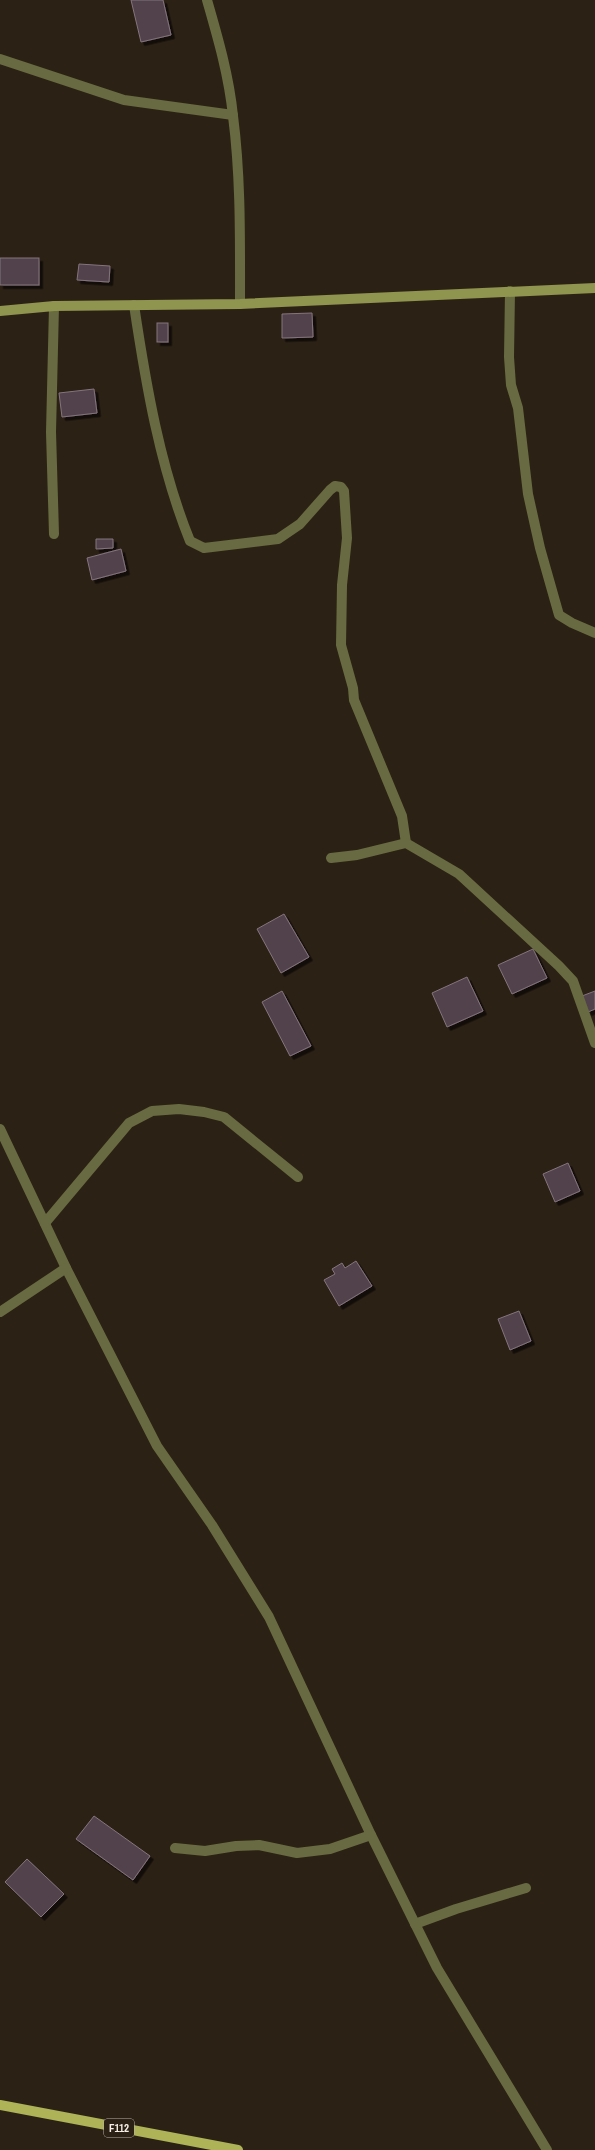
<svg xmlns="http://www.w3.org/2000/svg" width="595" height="2150" viewBox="0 0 595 2150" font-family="'Archivo Narrow',sans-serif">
<defs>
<filter id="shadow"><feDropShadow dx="3.5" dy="3.5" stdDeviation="0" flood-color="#0009"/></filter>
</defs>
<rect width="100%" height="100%" fill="#2c2115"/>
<g fill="#51424c" stroke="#85747f" filter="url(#shadow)">
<polygon points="131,0 163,0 171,35 141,42"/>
<rect x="0" y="258" width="39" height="27"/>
<polygon points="79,264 110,266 109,282 77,280"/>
<polygon points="312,313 313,337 282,338 282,314"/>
<rect x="157" y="323" width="11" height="19"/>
<polygon points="94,389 97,413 62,417 59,393"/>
<polygon points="96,539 113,539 113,548 96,549"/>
<polygon points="121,549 126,571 92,580 87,558"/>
<polygon points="284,914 309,957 281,973 257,929"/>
<polygon points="533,949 547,978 512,994 498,965"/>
<polygon points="467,977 483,1011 447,1027 432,993"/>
<polygon points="282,991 311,1046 290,1056 262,1002"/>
<polygon points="595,991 595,1009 588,1012 582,996"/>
<polygon points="568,1163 580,1191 555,1202 543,1174"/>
<polygon points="356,1261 372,1286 339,1306 324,1280 335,1274 332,1269 342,1263 345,1268"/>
<polygon points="519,1311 531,1341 510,1350 498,1319"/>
<polygon points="94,1816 150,1856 133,1880 76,1839"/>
<polygon points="27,1859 64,1894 41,1917 5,1882"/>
</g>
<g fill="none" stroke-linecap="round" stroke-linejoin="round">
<g stroke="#686b41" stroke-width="10">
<path d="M207,0C218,38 229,76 233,116C241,178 240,241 240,304"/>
<polyline points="0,59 124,100 233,115"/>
<polyline points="510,291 509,357 511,385 518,408 528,494 540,548 559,615 572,623 595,633"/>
<path d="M134,305C146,385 160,467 190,541L204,548L278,539L300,524L330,490L335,486L341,487L344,491L347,538L342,585L341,645L353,688L354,700L402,816L406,843"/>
<polyline points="54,306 51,432 54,534"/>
<polyline points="331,858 357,855 406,843 459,874 559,966 573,981 595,1043"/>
<polyline points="0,1129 66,1268 157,1446 212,1525 269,1617 371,1835 437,1968 547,2150"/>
<polyline points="45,1223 129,1123 152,1111 179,1109 204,1112 224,1117 298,1177"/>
<polyline points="0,1312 66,1268"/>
<polyline points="175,1848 205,1851 236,1846 259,1845 297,1853 330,1849 371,1835"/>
<polyline points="415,1924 456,1909 526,1888"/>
</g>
<polyline stroke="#8f944f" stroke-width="10" points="0,311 54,306 240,304 595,288"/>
<polyline stroke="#aeb358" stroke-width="10" points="0,2105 238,2150"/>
</g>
<g text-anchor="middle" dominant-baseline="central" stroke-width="3" stroke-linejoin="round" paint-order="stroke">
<rect fill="#2c2115" stroke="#bbb2a9" stroke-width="1" x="104" y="2119" width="30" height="18" rx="3"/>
<g font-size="11" font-weight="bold" fill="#f8f0e8">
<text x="119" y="2128">F112</text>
</g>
</g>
</svg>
